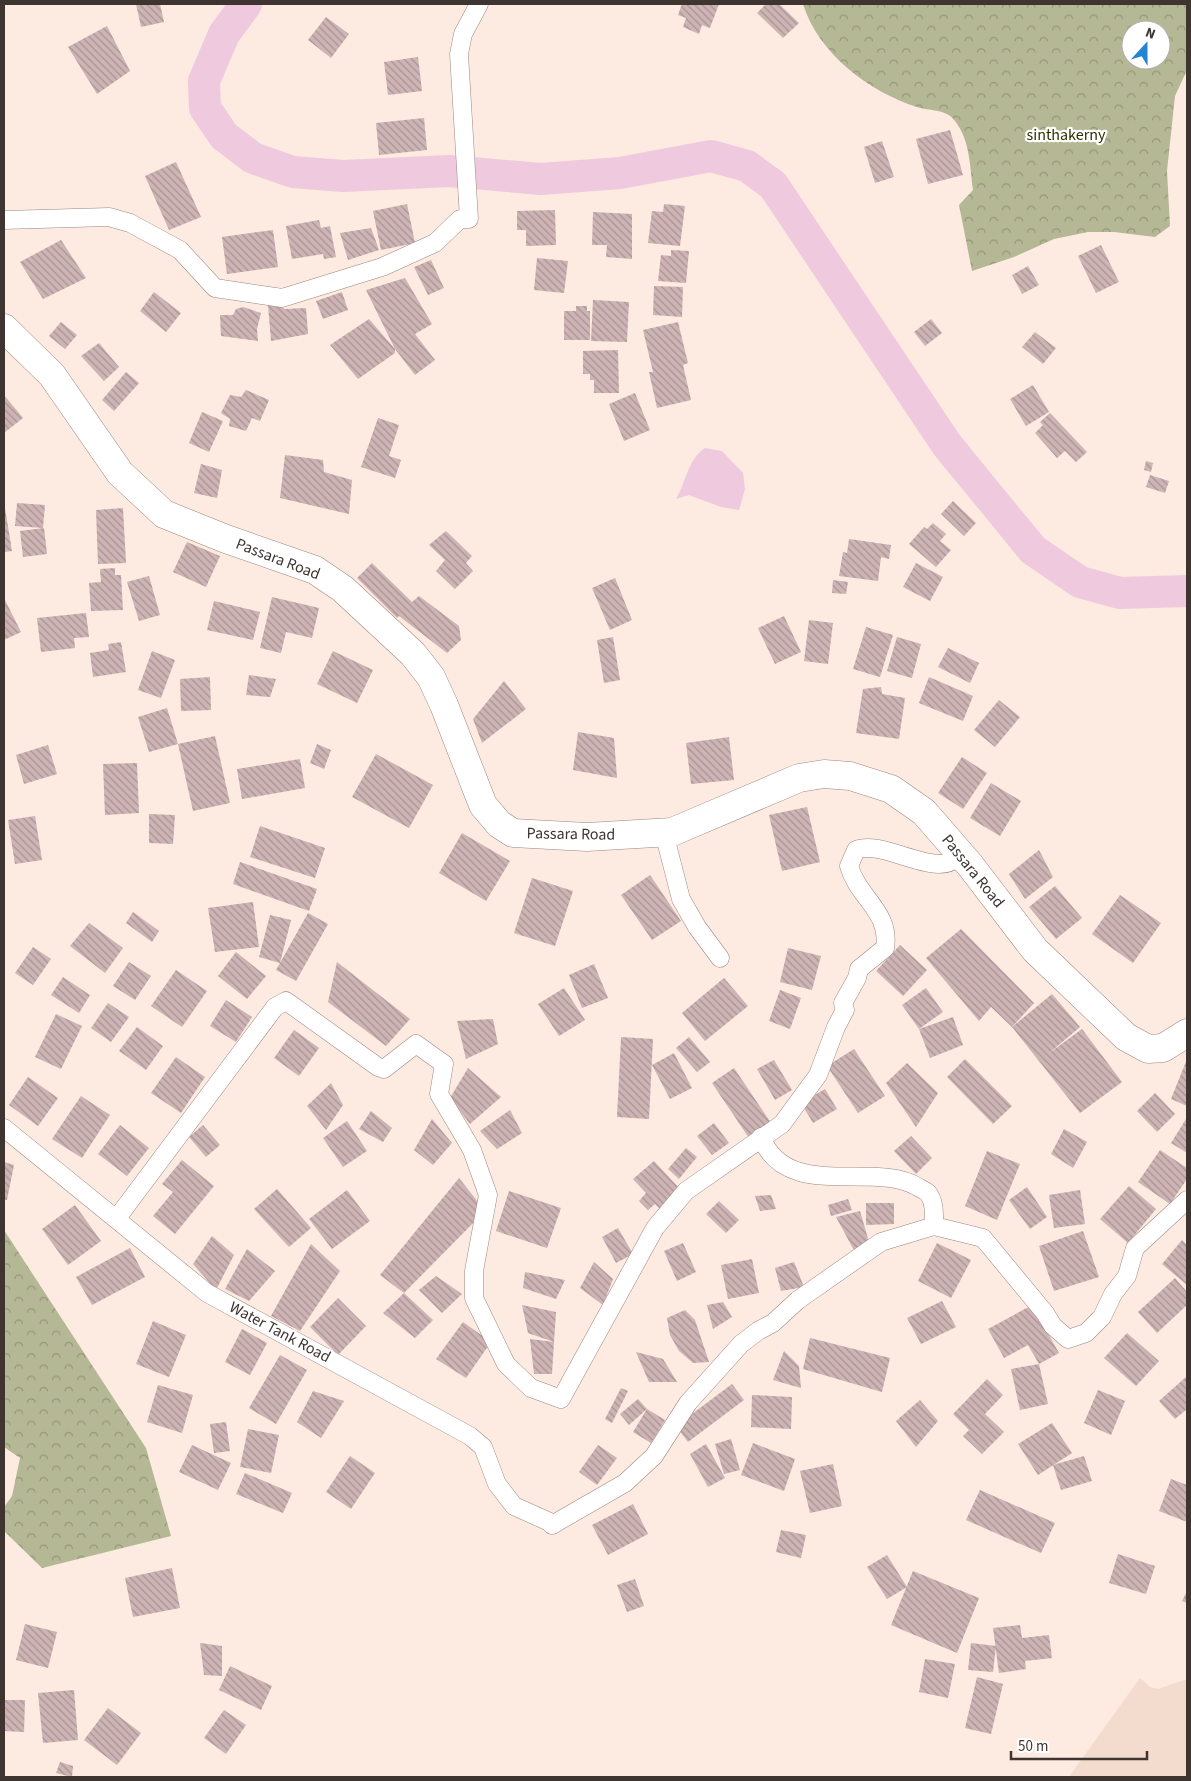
<svg xmlns="http://www.w3.org/2000/svg" width="1191" height="1781" viewBox="0 0 1191 1781" font-family="'Source Sans 3',sans-serif">
<defs>
<pattern id="forest-crowns" width="20" height="18" patternUnits="userSpaceOnUse" patternTransform="scale(1.25)"><rect width="20" height="18" fill="#b5b894"/><path d="M2 6a3 3 0 1 1 6 0M12 15a3 3 0 1 1 6 0" fill="none" stroke="#959679"/></pattern>
<pattern id="building-back-hatch" width="6" height="6" patternUnits="userSpaceOnUse" patternTransform="scale(1.25)"><rect width="6" height="6" fill="#ceb4b5"/><path d="M-1 5l2 2M0 0l6 6M5-1l2 2" fill="none" stroke="#a99394"/></pattern>
</defs>
<rect width="100%" height="100%" fill="#fdeae1"/>
<polygon fill="#f3dbce" points="1140,1678 1150,1687 1158,1689 1187,1679 1187,1777 1069,1777"/>
<g fill="url(#forest-crowns)" fill-rule="evenodd">
<path d="M803,4H1187V70L1175,96L1167,171L1170,226L1155,237L1114,232H1088L1054,239L1014,257L972,271L959,205L973,190C970,167 970,140 955,121C947,109 929,111 917,107C869,92 818,53 803,4ZM1131,30H1161V60H1131Z"/>
<polygon points="4,1230 146,1448 171,1536 42,1568 4,1531 4,1507 12,1496 20,1458 4,1447"/>
</g>
<path fill="#efcade" d="M705,448L722,451L743,473L745,489L739,510L721,507L689,495L676,499C686,482 688,459 705,448Z"/>
<g fill="none" stroke-linecap="round" stroke-linejoin="round">
<polyline stroke="#efcade" stroke-width="32" points="246,4 224,34 204,81 205,108 224,136 253,158 293,172 343,176 449,171 541,179 620,173 711,156 747,166 773,185 947,445 1033,550 1080,582 1120,593 1187,591"/>
</g>
<g fill="url(#building-back-hatch)">
<polygon points="136,4 160,4 164,22 141,27"/>
<polygon points="682,4 719,4 710,28 702,25 699,34 683,27 686,18 678,15"/>
<polygon points="766,4 779,4 799,23 783,38 757,13"/>
<polygon points="326,17 349,34 331,58 308,40"/>
<polygon points="107,26 130,71 97,94 68,47"/>
<polygon points="418,57 422,91 388,95 384,62"/>
<polygon points="424,118 427,150 379,155 376,123"/>
<polygon points="950,130 963,175 928,184 916,139"/>
<polygon points="882,141 894,177 875,183 864,147"/>
<polygon points="176,162 201,217 169,230 145,176"/>
<polygon points="407,204 415,243 381,250 373,211"/>
<polygon points="664,204 685,206 680,246 648,243 652,211 663,212"/>
<polygon points="555,210 556,245 526,246 526,230 517,230 517,211"/>
<polygon points="593,212 632,214 632,259 606,257 607,245 592,245"/>
<polygon points="319,220 321,228 330,226 336,257 324,259 323,254 292,259 286,226"/>
<polygon points="371,228 379,250 348,260 340,233"/>
<polygon points="273,230 278,267 227,274 222,237"/>
<polygon points="61,240 86,278 43,299 20,262"/>
<polygon points="1101,245 1119,282 1096,293 1078,256"/>
<polygon points="671,250 689,251 686,283 658,281 661,255 671,256"/>
<polygon points="537,258 568,261 564,293 534,290"/>
<polygon points="431,260 444,288 428,295 414,267"/>
<polygon points="1028,266 1039,285 1022,294 1012,275"/>
<polygon points="405,278 432,324 415,334 435,360 415,375 395,349 366,290"/>
<polygon points="654,286 683,287 682,317 653,315"/>
<polygon points="154,292 181,313 166,332 140,311"/>
<polygon points="342,292 348,310 323,319 316,301"/>
<polygon points="593,300 629,302 627,342 591,341"/>
<polygon points="277,304 285,309 306,308 308,334 271,341 268,305"/>
<polygon points="576,306 587,306 587,311 590,311 590,340 564,340 564,311 576,311"/>
<polygon points="243,307 261,313 257,329 258,341 221,336 220,315 233,315 236,309"/>
<polygon points="369,319 395,349 395,353 358,379 330,345"/>
<polygon points="931,319 942,333 925,346 914,332"/>
<polygon points="61,322 77,335 65,349 49,336"/>
<polygon points="678,322 688,363 683,365 691,400 657,408 649,372 653,372 643,330"/>
<polygon points="1035,332 1056,348 1043,364 1022,347"/>
<polygon points="99,343 119,367 104,381 81,356"/>
<polygon points="618,350 619,393 594,393 594,380 590,380 590,374 583,374 583,351"/>
<polygon points="126,372 139,383 114,411 102,400"/>
<polygon points="1033,385 1049,412 1026,426 1010,399"/>
<polygon points="246,390 269,400 260,421 252,418 246,431 229,426 230,419 221,413 230,395 241,397"/>
<polygon points="635,393 650,430 624,441 609,404"/>
<polygon points="4,395 23,418 4,433"/>
<polygon points="202,412 223,421 209,452 189,443"/>
<polygon points="1050,413 1087,452 1076,462 1065,451 1057,458 1035,433 1043,425 1040,422"/>
<polygon points="378,418 399,425 389,456 401,460 395,478 361,467"/>
<polygon points="285,455 323,460 324,472 352,480 349,514 280,498"/>
<polygon points="1146,461 1153,463 1151,472 1144,470"/>
<polygon points="201,464 222,470 217,498 194,493"/>
<polygon points="1150,475 1169,481 1165,493 1146,487"/>
<polygon points="953,501 976,523 964,536 941,514"/>
<polygon points="17,503 45,505 43,528 15,526"/>
<polygon points="5,508 12,551 4,552 4,509"/>
<polygon points="123,508 126,563 98,564 96,510"/>
<polygon points="933,523 946,534 940,541 951,550 936,567 909,544 924,527 927,529"/>
<polygon points="44,528 47,554 23,557 20,531"/>
<polygon points="446,531 472,556 466,563 473,571 455,589 436,571 445,560 429,545"/>
<polygon points="849,539 891,545 889,559 881,557 878,581 839,576 843,552 847,553"/>
<polygon points="187,542 220,556 206,587 173,572"/>
<polygon points="372,563 412,602 419,596 459,626 461,640 447,653 399,616 397,618 357,578"/>
<polygon points="916,563 943,577 930,601 903,587"/>
<polygon points="115,568 115,575 121,575 123,610 91,611 89,583 101,582 100,569"/>
<polygon points="149,576 160,615 139,621 127,582"/>
<polygon points="615,578 632,620 610,630 592,588"/>
<polygon points="833,580 848,582 846,594 832,593"/>
<polygon points="272,597 319,608 312,638 286,632 281,653 260,648"/>
<polygon points="4,598 21,632 4,640"/>
<polygon points="214,601 260,612 253,640 207,630"/>
<polygon points="86,613 89,637 74,638 75,648 41,652 37,618"/>
<polygon points="784,616 801,652 775,664 758,628"/>
<polygon points="809,620 833,623 828,664 804,661"/>
<polygon points="866,627 893,635 880,677 853,669"/>
<polygon points="613,637 620,680 604,683 597,640"/>
<polygon points="897,637 921,644 912,678 887,671"/>
<polygon points="121,642 126,672 93,677 90,653 109,650 108,644"/>
<polygon points="948,648 979,663 970,683 938,667"/>
<polygon points="152,651 175,660 161,698 138,690"/>
<polygon points="333,651 373,670 357,703 317,684"/>
<polygon points="249,675 276,679 270,697 246,695"/>
<polygon points="210,677 211,710 181,711 180,679"/>
<polygon points="929,677 973,696 963,721 919,703"/>
<polygon points="504,681 526,709 482,743 473,719"/>
<polygon points="881,687 882,694 905,698 899,739 856,733 863,689"/>
<polygon points="999,700 1020,717 995,747 974,730"/>
<polygon points="167,708 178,744 149,752 138,717"/>
<polygon points="578,732 614,738 617,778 573,770"/>
<polygon points="215,736 230,803 193,811 178,744"/>
<polygon points="729,737 734,780 691,784 686,743"/>
<polygon points="317,744 331,750 324,769 310,763"/>
<polygon points="48,745 57,774 24,784 16,755"/>
<polygon points="376,754 433,785 409,828 352,797"/>
<polygon points="962,757 987,773 963,809 938,793"/>
<polygon points="300,759 305,788 242,799 237,769"/>
<polygon points="137,763 139,813 105,815 103,764"/>
<polygon points="991,783 1021,801 1000,836 970,818"/>
<polygon points="807,807 820,862 782,871 769,815"/>
<polygon points="149,814 175,815 173,844 149,843"/>
<polygon points="35,816 42,860 15,864 8,820"/>
<polygon points="260,826 325,848 315,878 250,857"/>
<polygon points="462,833 510,861 486,901 439,873"/>
<polygon points="1039,850 1053,877 1025,899 1009,874"/>
<polygon points="240,862 317,889 309,911 233,884"/>
<polygon points="650,875 681,921 652,940 621,895"/>
<polygon points="532,878 573,891 555,946 514,933"/>
<polygon points="1055,886 1082,918 1056,939 1029,907"/>
<polygon points="1120,895 1161,923 1133,963 1092,934"/>
<polygon points="253,902 259,947 215,952 208,908"/>
<polygon points="133,912 159,931 152,942 126,923"/>
<polygon points="308,913 328,924 296,981 276,970"/>
<polygon points="270,915 291,920 280,963 259,957"/>
<polygon points="89,923 123,948 105,973 70,946"/>
<polygon points="961,929 1034,1003 1012,1027 991,1007 979,1021 926,958"/>
<polygon points="900,945 927,970 903,996 876,971"/>
<polygon points="33,947 51,959 33,985 15,973"/>
<polygon points="788,948 821,956 812,990 780,982"/>
<polygon points="236,952 266,976 247,999 218,976"/>
<polygon points="129,962 151,976 135,1000 113,986"/>
<polygon points="337,962 410,1019 386,1046 328,1002"/>
<polygon points="594,964 608,998 582,1008 569,975"/>
<polygon points="176,970 207,991 182,1027 151,1006"/>
<polygon points="63,977 90,995 79,1013 51,995"/>
<polygon points="724,978 748,1006 705,1041 682,1013"/>
<polygon points="564,988 585,1020 559,1036 538,1004"/>
<polygon points="926,988 943,1012 919,1029 902,1005"/>
<polygon points="780,990 801,998 790,1029 769,1021"/>
<polygon points="1052,994 1080,1027 1048,1054 1082,1029 1122,1082 1080,1113 1012,1027"/>
<polygon points="226,1000 252,1017 236,1042 210,1026"/>
<polygon points="108,1003 129,1017 111,1042 91,1028"/>
<polygon points="56,1014 82,1026 61,1069 35,1057"/>
<polygon points="953,1017 963,1045 930,1058 919,1029"/>
<polygon points="493,1019 498,1044 466,1059 457,1021"/>
<polygon points="137,1027 163,1046 146,1070 119,1051"/>
<polygon points="294,1030 319,1048 299,1076 274,1058"/>
<polygon points="621,1037 653,1039 649,1119 617,1117"/>
<polygon points="689,1037 710,1062 697,1072 676,1048"/>
<polygon points="854,1049 885,1096 858,1113 827,1066"/>
<polygon points="674,1053 692,1088 670,1099 652,1065"/>
<polygon points="176,1057 205,1077 181,1113 151,1093"/>
<polygon points="965,1059 1012,1106 993,1124 947,1077"/>
<polygon points="1187,1059 1187,1106 1171,1099"/>
<polygon points="774,1060 792,1090 775,1100 757,1069"/>
<polygon points="907,1063 938,1093 916,1127 886,1083"/>
<polygon points="468,1068 501,1097 470,1124 450,1098"/>
<polygon points="734,1068 771,1123 749,1138 712,1083"/>
<polygon points="28,1077 58,1098 38,1126 9,1105"/>
<polygon points="331,1083 343,1105 326,1130 307,1106"/>
<polygon points="825,1089 837,1109 813,1123 801,1103"/>
<polygon points="1155,1093 1175,1114 1157,1132 1137,1111"/>
<polygon points="81,1096 110,1115 82,1158 52,1139"/>
<polygon points="510,1110 522,1133 497,1149 480,1131"/>
<polygon points="371,1111 392,1128 383,1142 359,1129"/>
<polygon points="432,1119 452,1143 433,1165 414,1150"/>
<polygon points="1186,1119 1187,1120 1187,1153 1171,1143"/>
<polygon points="347,1121 367,1151 343,1167 323,1138"/>
<polygon points="714,1123 729,1143 712,1155 697,1136"/>
<polygon points="120,1125 149,1148 127,1176 98,1154"/>
<polygon points="203,1125 220,1145 206,1157 189,1137"/>
<polygon points="1064,1129 1087,1142 1073,1168 1051,1154"/>
<polygon points="911,1136 932,1158 916,1174 894,1151"/>
<polygon points="686,1148 697,1157 679,1179 668,1169"/>
<polygon points="1160,1150 1187,1168 1187,1179 1170,1204 1138,1182"/>
<polygon points="987,1151 1020,1164 997,1220 965,1206"/>
<polygon points="182,1160 214,1186 175,1234 153,1216 173,1192 162,1184"/>
<polygon points="654,1161 681,1190 660,1209 655,1204 648,1210 639,1201 646,1193 633,1179"/>
<polygon points="4,1162 14,1165 7,1200 4,1200"/>
<polygon points="459,1178 485,1211 404,1293 380,1275"/>
<polygon points="1129,1186 1156,1209 1128,1243 1100,1219"/>
<polygon points="1027,1187 1047,1217 1030,1229 1009,1200"/>
<polygon points="277,1189 311,1228 289,1247 254,1209"/>
<polygon points="347,1190 370,1221 332,1249 309,1219"/>
<polygon points="1080,1190 1085,1224 1054,1228 1049,1195"/>
<polygon points="509,1191 561,1208 547,1248 496,1231"/>
<polygon points="771,1195 776,1209 760,1211 755,1196"/>
<polygon points="848,1199 852,1210 831,1216 828,1205"/>
<polygon points="719,1201 739,1220 726,1233 706,1214"/>
<polygon points="866,1203 894,1203 894,1224 866,1225"/>
<polygon points="75,1205 101,1241 68,1265 42,1229"/>
<polygon points="860,1211 869,1242 857,1256 836,1217"/>
<polygon points="618,1228 633,1254 616,1263 602,1237"/>
<polygon points="1083,1231 1099,1277 1054,1291 1039,1246"/>
<polygon points="212,1236 234,1255 216,1290 193,1264"/>
<polygon points="1182,1240 1187,1245 1187,1285 1162,1264"/>
<polygon points="683,1243 696,1272 677,1281 664,1251"/>
<polygon points="937,1243 971,1260 951,1298 918,1281"/>
<polygon points="311,1244 340,1271 300,1331 271,1316"/>
<polygon points="130,1248 145,1277 92,1305 76,1277"/>
<polygon points="247,1249 275,1271 249,1301 225,1289"/>
<polygon points="752,1259 759,1293 728,1299 721,1265"/>
<polygon points="594,1262 613,1279 603,1305 580,1288"/>
<polygon points="794,1262 804,1287 781,1291 775,1268"/>
<polygon points="525,1272 565,1280 556,1299 523,1288"/>
<polygon points="436,1276 462,1294 442,1313 419,1290"/>
<polygon points="1175,1278 1187,1292 1187,1305 1157,1333 1138,1312"/>
<polygon points="404,1293 433,1320 415,1338 383,1313"/>
<polygon points="338,1298 366,1326 338,1355 310,1327"/>
<polygon points="942,1301 956,1327 921,1344 907,1318"/>
<polygon points="723,1302 732,1317 713,1329 707,1305"/>
<polygon points="522,1305 556,1312 554,1342 528,1333"/>
<polygon points="1032,1305 1059,1353 1039,1364 1028,1345 1004,1358 988,1329"/>
<polygon points="685,1310 695,1320 709,1362 693,1363 679,1351 670,1335 667,1318"/>
<polygon points="153,1321 186,1335 169,1377 136,1364"/>
<polygon points="463,1322 491,1342 466,1378 436,1359"/>
<polygon points="242,1329 267,1343 250,1375 225,1362"/>
<polygon points="1127,1333 1159,1361 1136,1386 1104,1358"/>
<polygon points="810,1338 890,1358 882,1392 803,1369"/>
<polygon points="530,1339 554,1342 552,1374 534,1374"/>
<polygon points="784,1351 799,1366 801,1388 773,1380"/>
<polygon points="636,1352 663,1359 677,1382 649,1382"/>
<polygon points="280,1355 307,1370 276,1424 249,1408"/>
<polygon points="1039,1364 1048,1404 1020,1410 1011,1369"/>
<polygon points="1187,1376 1187,1409 1175,1419 1159,1401"/>
<polygon points="987,1379 1003,1395 985,1414 1004,1432 982,1454 963,1436 969,1430 953,1414"/>
<polygon points="732,1384 744,1400 688,1442 676,1426"/>
<polygon points="158,1385 193,1395 182,1433 147,1422"/>
<polygon points="621,1388 628,1391 612,1423 605,1419"/>
<polygon points="1098,1390 1125,1401 1111,1435 1084,1423"/>
<polygon points="313,1391 344,1401 321,1438 297,1422"/>
<polygon points="752,1395 792,1397 791,1429 751,1427"/>
<polygon points="638,1399 647,1409 629,1425 620,1414"/>
<polygon points="920,1400 938,1421 916,1447 896,1421"/>
<polygon points="647,1409 665,1420 651,1443 633,1432"/>
<polygon points="226,1422 230,1451 214,1453 210,1424"/>
<polygon points="1052,1423 1072,1453 1038,1475 1018,1444"/>
<polygon points="248,1429 279,1435 271,1473 240,1467"/>
<polygon points="731,1439 740,1470 724,1474 715,1444"/>
<polygon points="753,1443 795,1459 784,1491 741,1475"/>
<polygon points="706,1444 725,1478 708,1487 690,1454"/>
<polygon points="192,1445 231,1463 218,1490 179,1472"/>
<polygon points="598,1445 617,1458 597,1485 579,1472"/>
<polygon points="350,1456 375,1473 351,1509 326,1492"/>
<polygon points="1084,1456 1092,1481 1061,1490 1053,1465"/>
<polygon points="833,1464 842,1506 810,1513 800,1471"/>
<polygon points="245,1473 292,1493 283,1513 236,1494"/>
<polygon points="1171,1479 1187,1485 1187,1522 1159,1511"/>
<polygon points="980,1490 1055,1523 1041,1553 966,1520"/>
<polygon points="633,1504 648,1534 608,1555 592,1525"/>
<polygon points="781,1530 806,1535 801,1558 776,1552"/>
<polygon points="1118,1554 1155,1566 1146,1594 1109,1583"/>
<polygon points="887,1555 907,1587 887,1599 867,1567"/>
<polygon points="172,1568 180,1608 133,1617 125,1578"/>
<polygon points="913,1571 979,1598 957,1653 891,1625"/>
<polygon points="635,1579 644,1606 627,1612 617,1585"/>
<polygon points="1187,1591 1187,1603 1182,1601"/>
<polygon points="25,1624 57,1632 48,1668 16,1660"/>
<polygon points="1020,1625 1022,1638 1049,1635 1052,1658 1025,1661 1026,1669 999,1673 993,1628"/>
<polygon points="200,1643 222,1646 222,1676 204,1675"/>
<polygon points="971,1643 996,1646 993,1672 968,1670"/>
<polygon points="925,1659 955,1664 948,1698 919,1692"/>
<polygon points="230,1666 272,1686 261,1710 219,1690"/>
<polygon points="977,1677 1003,1684 991,1734 965,1728"/>
<polygon points="74,1690 78,1740 43,1743 38,1693"/>
<polygon points="4,1700 25,1700 24,1732 4,1731"/>
<polygon points="108,1708 141,1733 117,1765 84,1740"/>
<polygon points="224,1710 246,1725 226,1754 204,1738"/>
<polygon points="60,1762 73,1766 72,1777 56,1773"/>
</g>
<g fill="none" stroke-linecap="round" stroke-linejoin="round">
<g stroke="#9c877d" stroke-width="19">
<g id="street">
<polyline points="4,220 109,217 130,223 180,250 215,288 282,298 382,267 435,243 460,219 469,219 459,54 463,34 479,4"/>
<polyline points="664,833 681,899 697,927 720,958"/>
<polyline points="4,1128 207,1293 470,1436 483,1447 497,1484 514,1506 554,1524"/>
<path d="M761,1137C787,1202 874,1160 918,1187C921,1189 926,1191 928,1193C935,1202 934,1215 934,1226"/>
<path d="M117,1218L275,1007L286,1001L378,1067L384,1069L416,1044L444,1064L439,1094L472,1150L488,1195L474,1271V1298L506,1364L531,1388L561,1399L655,1228L686,1191L782,1124L818,1075L836,1027L845,1010L843,1003L857,978L859,969L885,948C891,912 858,898 849,866L856,850C884,838 940,883 960,854"/>
<polyline points="552,1525 625,1483 654,1456 688,1403 741,1344 758,1331 773,1323 798,1300 881,1242 934,1226 983,1238 1045,1313 1053,1326 1068,1339 1086,1333 1102,1317 1113,1294 1127,1276 1135,1248 1187,1200"/>
</g>
</g>
<g stroke="#9c877d" stroke-width="29">
<polyline id="highway" points="4,328 52,375 120,473 164,514 226,539 315,570 343,589 413,654 431,677 444,705 483,805 499,824 513,833 587,837 672,832 799,778 824,774 850,776 891,789 924,812 970,865 1035,950 1126,1037 1148,1049 1163,1048 1187,1033"/>
</g>
<use href="#street" stroke="#fff" stroke-width="18"/>
<use href="#highway" stroke="#fff" stroke-width="28"/>
</g>
<g text-anchor="middle" dominant-baseline="central" stroke-width="4.5" stroke-linejoin="round" paint-order="stroke">
<g font-size="16" fill="#2d2f01" stroke="#fff">
<text x="1066" y="135">sinthakerny</text>
</g>
<g font-size="16" fill="#3e3531" stroke="#fff">
<text transform="translate(278 559) rotate(21)">Passara Road</text>
<text transform="translate(571 834) rotate(1)">Passara Road</text>
<text transform="translate(973 871) rotate(51)">Passara Road</text>
<text transform="translate(280 1332) rotate(28)">Water Tank Road</text>
</g>
</g>
<rect width="1191" height="1781" fill="none" stroke="#3e3531" stroke-width="10"/>
<g transform="translate(1146 45) rotate(21)"><circle r="24" fill="#ffffff" stroke="#b2aead"/>
<path d="M0-4L9 19L0 12L-9 19Z" fill="#2484d0"/>
<text y="-8" font-size="14" font-weight="bold" text-anchor="middle" fill="#3e3531">N</text>
</g>
<path d="M1011 1751v8h136v-8" fill="none" stroke="#3e3531" stroke-width="2.5"/>
<text x="1018" y="1751" font-size="15" fill="#3e3531" stroke="#ffffff" stroke-width="4" paint-order="stroke">50 m</text>
</svg>
